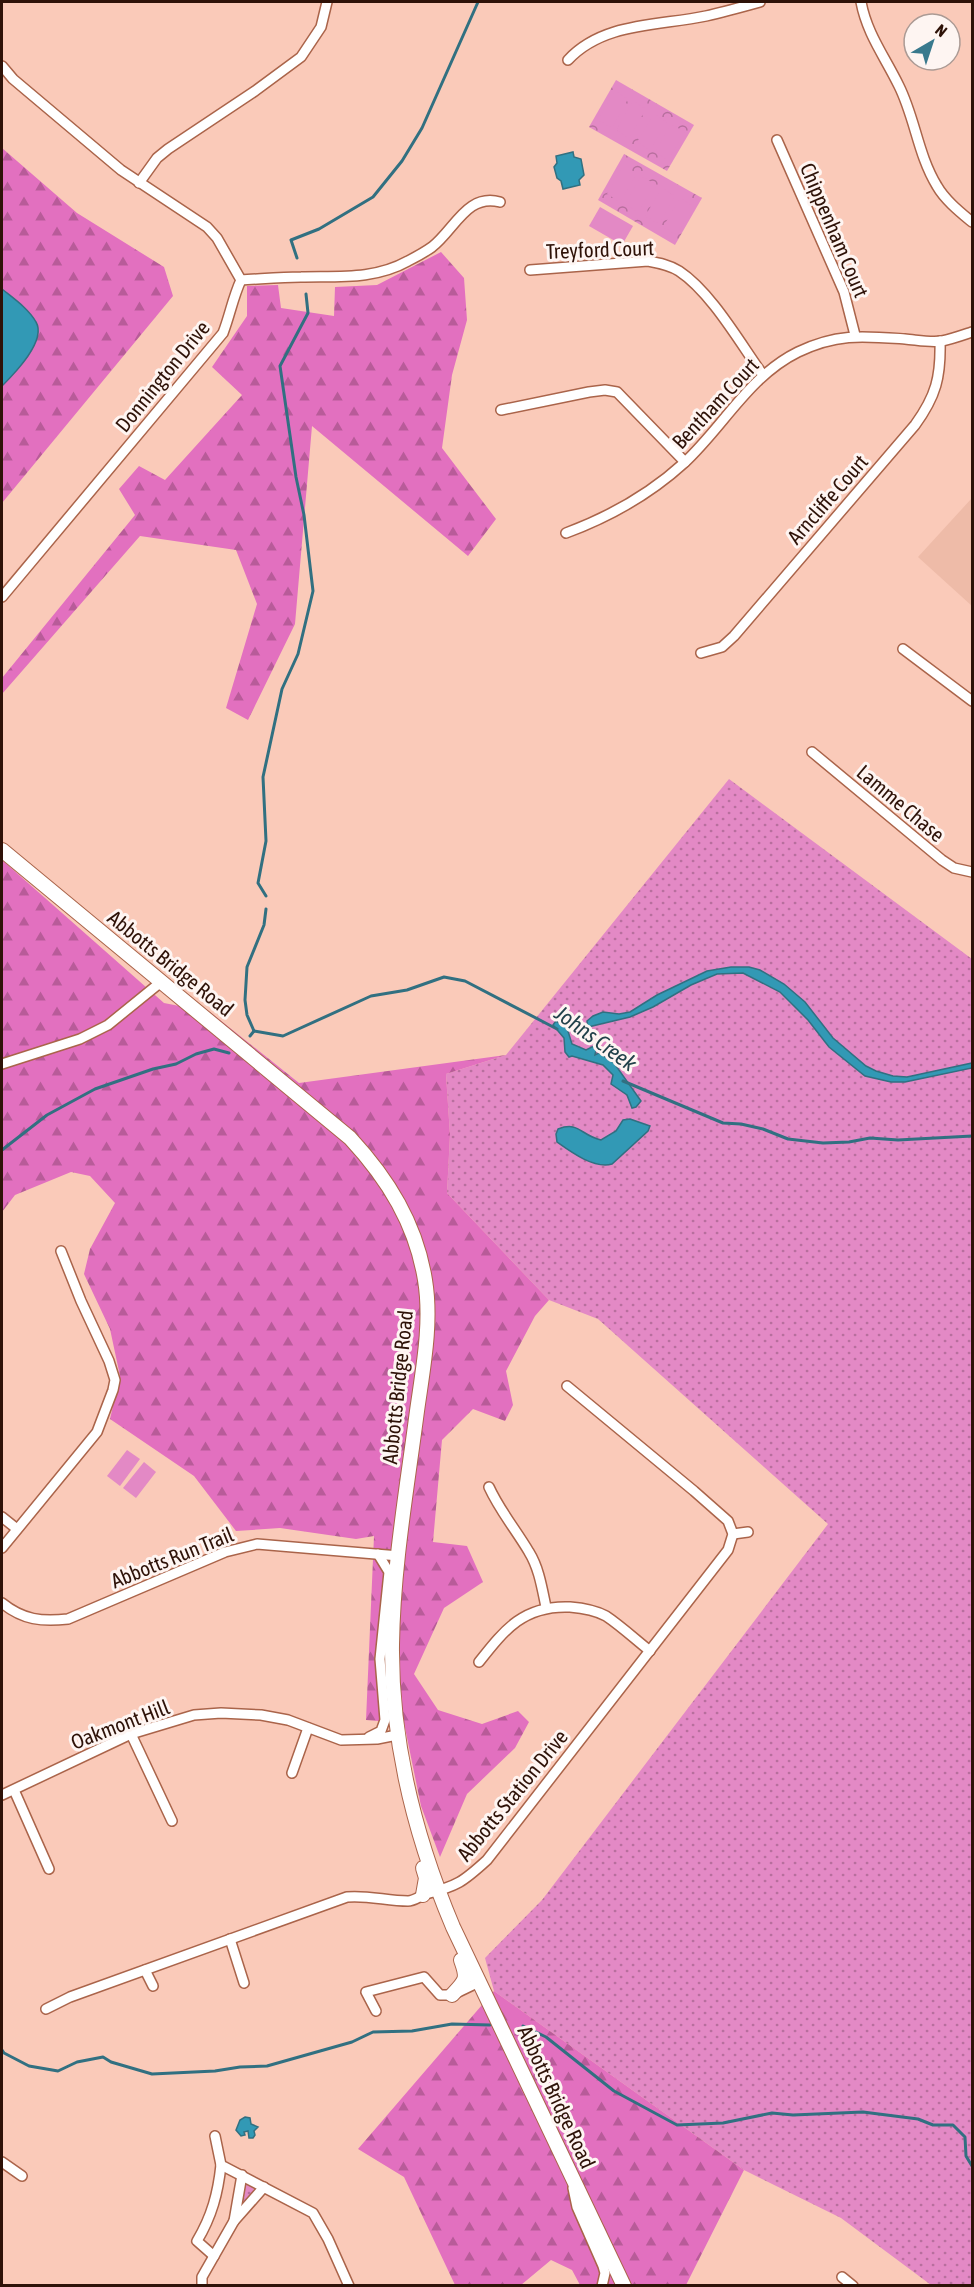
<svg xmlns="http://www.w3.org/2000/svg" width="974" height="2287" viewBox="0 0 974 2287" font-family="'Asap Condensed',sans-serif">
<defs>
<pattern id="grass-dots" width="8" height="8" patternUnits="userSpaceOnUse" patternTransform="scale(1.5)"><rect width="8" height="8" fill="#e389c5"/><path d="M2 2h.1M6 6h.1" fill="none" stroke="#b86f9e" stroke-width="1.8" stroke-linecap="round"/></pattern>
<pattern id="forest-firs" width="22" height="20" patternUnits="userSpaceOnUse" patternTransform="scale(1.5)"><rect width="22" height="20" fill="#e270bf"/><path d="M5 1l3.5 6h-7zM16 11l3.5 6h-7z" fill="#b85b99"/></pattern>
<pattern id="park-crowns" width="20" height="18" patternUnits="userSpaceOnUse" patternTransform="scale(1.5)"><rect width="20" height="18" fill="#e389c5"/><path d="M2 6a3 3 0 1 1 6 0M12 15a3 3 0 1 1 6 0" fill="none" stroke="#b86f9e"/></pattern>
</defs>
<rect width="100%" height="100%" fill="#facab9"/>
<polygon fill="#eebba8" points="972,498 972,606 918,557"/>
<g fill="url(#grass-dots)">
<polygon points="729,779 972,959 972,2285 931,2285 841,2218 744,2170 494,1991 485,1958 542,1900 828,1524 598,1319 549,1300 447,1193 450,1135 446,1074 506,1055"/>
<polygon points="247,2183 253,2185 254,2191 239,2212 244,2184"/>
</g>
<g fill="url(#forest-firs)">
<polygon points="2,148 77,213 164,267 173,296 2,503"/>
<polygon points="441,252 464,278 467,320 452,375 442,448 496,519 468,556 312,426 295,624 248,720 226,708 257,604 236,550 140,536 2,694 2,678 135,515 119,489 139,466 165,480 242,395 212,367 247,316 247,286 278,285 281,308 334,316 335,287 377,285"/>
<polygon points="2,860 164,1003 210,1012 299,1083 506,1055 446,1074 450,1135 447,1193 549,1300 535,1316 506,1371 513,1405 505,1421 473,1409 442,1440 433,1542 467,1546 483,1582 444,1608 414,1674 438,1710 482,1724 518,1711 529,1722 515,1748 467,1794 440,1857 421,1806 404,1723 366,1720 374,1536 356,1539 280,1528 236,1531 194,1476 110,1419 120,1376 110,1329 84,1274 90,1249 115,1203 90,1176 71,1172 15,1195 2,1212"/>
<polygon points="494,1991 744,2170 686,2285 580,2285 572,2270 551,2260 521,2285 455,2285 404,2177 358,2149"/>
</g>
<g fill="url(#park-crowns)">
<polygon points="616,80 694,125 667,171 589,127"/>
<polygon points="624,154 702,198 675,245 598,200"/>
</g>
<g fill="#e389c5">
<polygon points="615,91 628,99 612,128 598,120"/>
<polygon points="633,101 646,109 629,138 616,130"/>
<polygon points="654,114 667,122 650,150 637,142"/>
<polygon points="671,124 685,132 668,160 655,152"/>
<polygon points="623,166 637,173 620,202 607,194"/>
<polygon points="641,176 655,184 638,212 625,204"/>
<polygon points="662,188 675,196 659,224 645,216"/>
<polygon points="680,198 693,206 677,235 663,227"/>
<polygon points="600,207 633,226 622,245 589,226"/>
<polygon points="127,1450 140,1459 120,1486 107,1476"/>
<polygon points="144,1462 156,1472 136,1498 123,1488"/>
</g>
<g fill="#3299b5" stroke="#317081" stroke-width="1.5">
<polygon points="573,152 574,157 581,159 584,175 579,180 580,185 563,189 561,181 557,178 554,167 557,163 556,156"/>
<path d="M2,289C13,298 29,309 36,322C47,341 14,374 2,386Z"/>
<polygon points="731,967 749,967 760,970 784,984 805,1002 833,1038 866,1066 876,1071 893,1076 907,1077 972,1063 972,1068 905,1082 891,1082 865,1076 829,1047 808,1020 780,992 743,973 717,974 691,985 653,1007 630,1017 588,1027 587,1021 593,1016 603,1012 619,1014 630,1012 657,995 707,971"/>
<polygon points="556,1021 567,1028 572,1044 586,1050 594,1046 596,1050 595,1055 599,1053 614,1063 641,1101 636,1107 632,1108 627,1095 611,1084 613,1075 603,1065 572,1056 569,1057 565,1052 564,1038 553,1025"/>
<path d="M630,1119L650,1126L648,1131L612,1164C594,1169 571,1152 557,1142L556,1134L558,1129C579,1121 580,1135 601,1140L616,1131L623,1120Z"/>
<polygon points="245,2117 250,2118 251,2124 258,2127 254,2131 255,2135 253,2138 249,2138 248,2131 244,2132 245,2135 241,2136 236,2130 240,2120"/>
</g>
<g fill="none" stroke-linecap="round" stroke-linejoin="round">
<g stroke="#317081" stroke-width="3">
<polyline points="297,258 291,240 319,229 373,197 402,161 422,128 478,2"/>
<polyline points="266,896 258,883 266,841 263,777 282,689 298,654 313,591 304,515 296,477 280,366 308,313 306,294"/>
<polyline points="254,1031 283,1036 371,996 407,990 444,977 465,981 557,1029"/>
<polyline points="254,1031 247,1015 245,1000 247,967 264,925 266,909"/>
<polyline points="250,1036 254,1031"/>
<polyline points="623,1081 723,1123 741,1124 763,1129 788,1139 823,1143 849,1142 870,1138 898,1140 972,1136"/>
<polyline points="2,1150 47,1115 95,1089 153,1069 176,1064 196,1054 214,1049 229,1053"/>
<polyline points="523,2026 546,2037 614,2091 677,2125 723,2123 772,2113 793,2115 863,2112 918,2119 933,2125 953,2125 965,2137 966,2156 972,2166"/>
<polyline points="2,2050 4,2053 29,2066 58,2071 77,2062 103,2057 111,2062 152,2074 215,2071 240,2067 267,2066 352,2042 373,2032 412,2031 452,2024 490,2025"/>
</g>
<g stroke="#aa644a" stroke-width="12">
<g id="minor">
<path d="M861,2C867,34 885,57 899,86C915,118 918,155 937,186C945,200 960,212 972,222"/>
<path d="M568,60C603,22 659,26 706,16C724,12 742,7 760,2"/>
<path d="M2,66L13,79L121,170L207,227L217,238L241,280C233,297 230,315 223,333L2,597"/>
<polyline points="777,140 844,292 855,335"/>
<polyline points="139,183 157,158 168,149 255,91 301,57 321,27 327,2"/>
<path d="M530,270L648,261C659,263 670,265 679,271C711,292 740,343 763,375"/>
<path d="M241,280C261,279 281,277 301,277C338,276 374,280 408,261C416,257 425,252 432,247C455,229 467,193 500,202"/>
<polyline points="501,410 589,392 605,390 617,392 685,462"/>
<path d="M566,533C609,517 650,494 684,463C723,427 749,376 798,352C837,333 864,336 905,339C917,340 931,343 942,341C952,339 963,335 972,332"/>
<polyline points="903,649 972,701"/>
<path d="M701,653L722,647L734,636L915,425C936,396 941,377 940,341"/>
<polyline points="812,752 942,860 954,868 972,872"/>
<polyline points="2,1064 80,1039 108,1025 161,982"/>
<path d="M489,1487C500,1511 516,1530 529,1552C539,1568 542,1588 546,1607"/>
<polyline points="2,1517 17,1529"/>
<polyline points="733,1534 748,1532"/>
<polyline points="2,1548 97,1432 113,1390 115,1380 109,1361 81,1301 61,1251"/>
<path d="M2,1603C23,1620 42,1622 68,1619L225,1552L257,1544L399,1556"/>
<path d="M479,1662C505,1629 524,1605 570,1607C582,1608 595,1610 606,1616C621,1626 636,1640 650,1651"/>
<polyline points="131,1734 172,1821"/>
<polyline points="369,1737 381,1731 385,1720 380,1659 389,1572 378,1554"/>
<polyline points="292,1773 308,1728"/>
<polyline points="14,1790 49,1869"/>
<polyline points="2,1795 131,1734 194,1715 221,1713 261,1715 288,1720 341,1740 377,1739 397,1735"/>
<polyline points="230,1939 244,1983"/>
<polyline points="145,1970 153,1986"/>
<path d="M46,2009L70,1997L347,1897C368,1895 387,1901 408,1901C414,1901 420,1896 426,1894C457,1886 463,1882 487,1860L728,1550L733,1534L728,1521L694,1491L567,1386"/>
<polyline points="376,2011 366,1992 424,1977 440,1995 452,1995 479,1982"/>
<polyline points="215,2136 221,2165 313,2213 328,2239 349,2286"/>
<polyline points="2,2162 22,2176"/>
<polyline points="573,2188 577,2207 603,2266 605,2273 602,2286"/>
<polyline points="234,2221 242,2175"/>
<path d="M214,2256L197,2241C212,2216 218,2193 221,2165"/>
<polyline points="842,2277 853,2286"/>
<polyline points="202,2286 202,2277 234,2221 264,2187"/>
</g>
</g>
<g stroke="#aa644a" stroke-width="16">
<g id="secondary">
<path d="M2,850L350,1138C388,1179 416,1224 425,1280C432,1323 423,1368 417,1411C407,1488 393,1567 392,1645C391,1743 415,1837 453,1927L624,2286"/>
<polyline points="423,1895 426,1878 423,1868"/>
<path d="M452,1995C466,1980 468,1979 461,1960"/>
</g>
</g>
<use href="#minor" stroke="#fff" stroke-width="9"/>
<use href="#secondary" stroke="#fff" stroke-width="14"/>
</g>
<g text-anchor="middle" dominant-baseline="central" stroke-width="6" stroke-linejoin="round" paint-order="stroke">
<g font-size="21" fill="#2e1208" stroke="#fef5f2">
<text transform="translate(835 230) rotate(67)">Chippenham Court</text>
<text transform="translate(600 249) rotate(-2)">Treyford Court</text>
<text transform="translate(162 376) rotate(-51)">Donnington Drive</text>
<text transform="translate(715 403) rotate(-47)">Bentham Court</text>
<text transform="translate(827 499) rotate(-49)">Arncliffe Court</text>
<text transform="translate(901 803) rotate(40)">Lamme Chase</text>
<text transform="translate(171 963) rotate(39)">Abbotts Bridge Road</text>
<text transform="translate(397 1387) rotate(-84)">Abbotts Bridge Road</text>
<text transform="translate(172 1557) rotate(-22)">Abbotts Run Trail</text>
<text transform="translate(120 1724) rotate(-21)">Oakmont Hill</text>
<text transform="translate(512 1795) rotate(-51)">Abbotts Station Drive</text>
<text transform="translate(557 2097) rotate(65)">Abbotts Bridge Road</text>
</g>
<g font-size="22" font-style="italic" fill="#22414a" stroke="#fef5f2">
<text transform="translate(596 1038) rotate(36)">Johns Creek</text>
</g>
</g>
<rect width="974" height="2287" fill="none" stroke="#2e1208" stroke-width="6"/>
<g transform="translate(932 42) rotate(39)"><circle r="28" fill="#fef5f2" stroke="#ab9a94" stroke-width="1.5"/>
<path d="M0-4.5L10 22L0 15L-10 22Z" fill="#39798d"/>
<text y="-9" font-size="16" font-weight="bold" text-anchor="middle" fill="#2e1208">N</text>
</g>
</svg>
